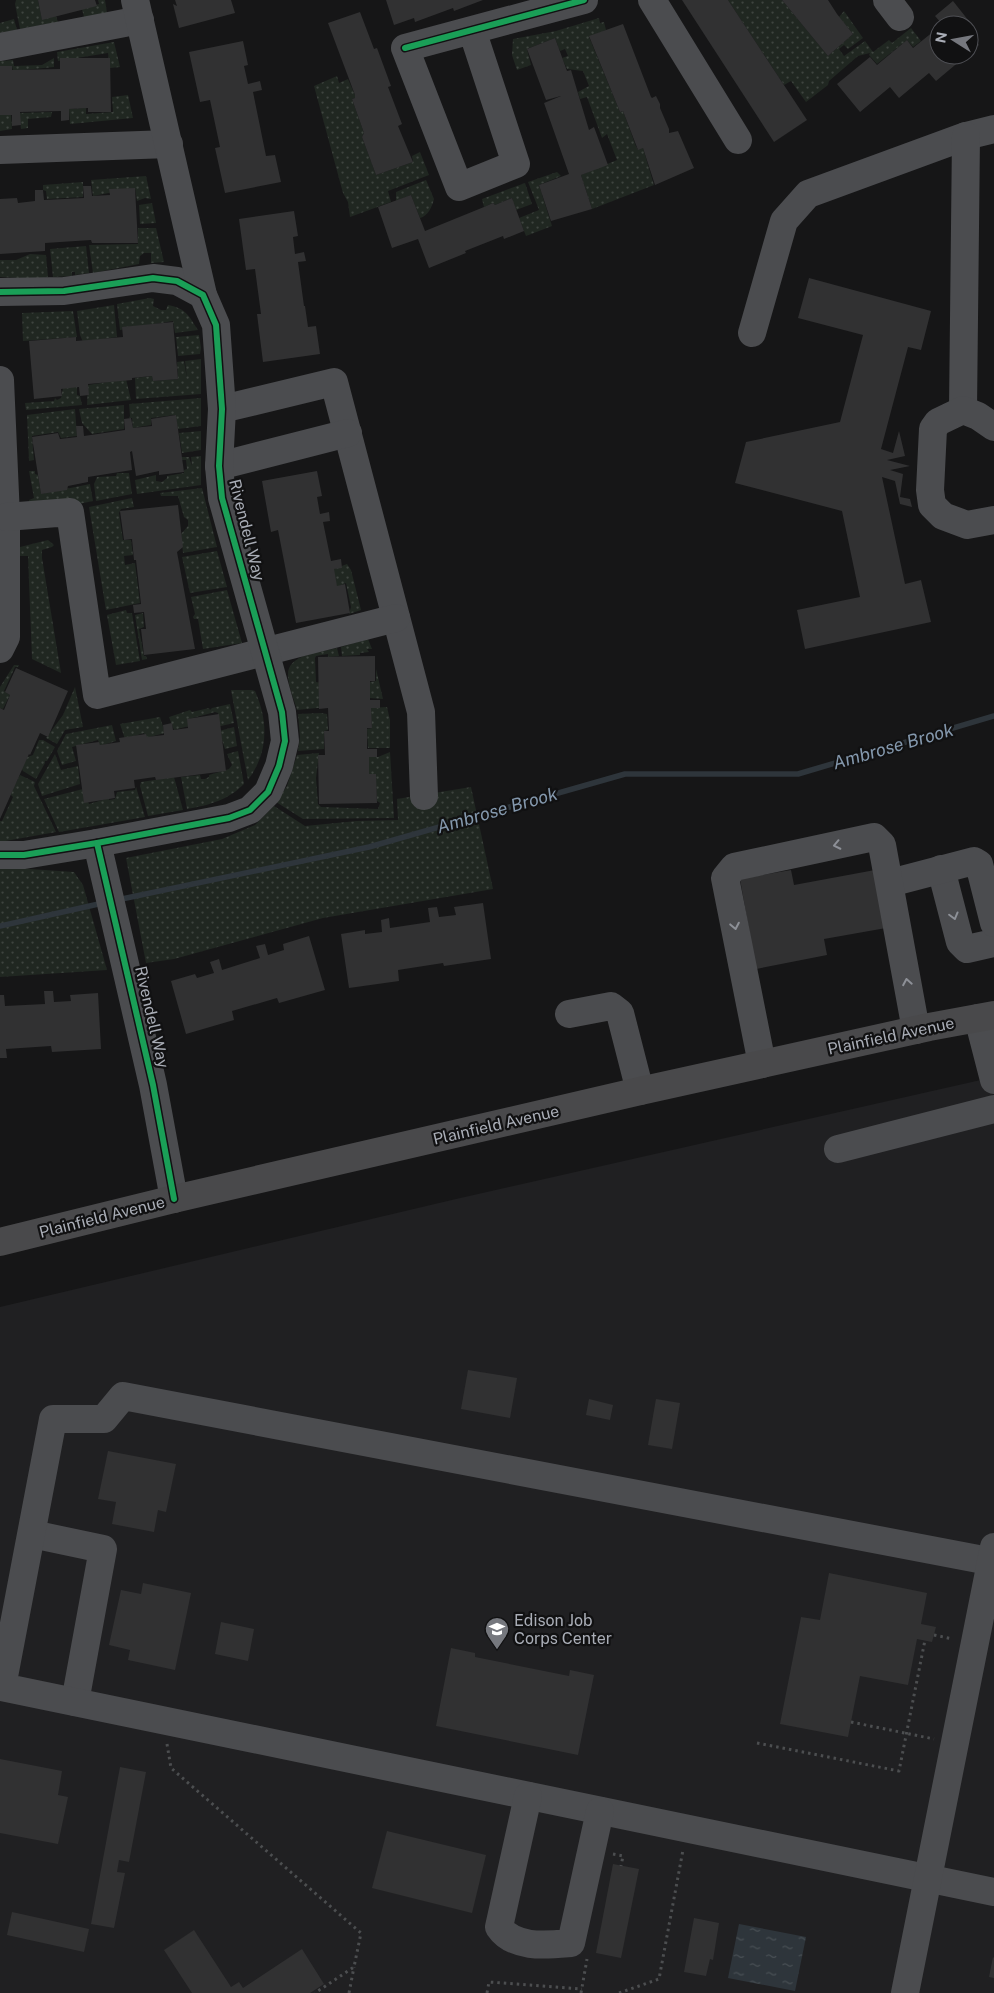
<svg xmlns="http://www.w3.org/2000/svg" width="994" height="1993" viewBox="0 0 994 1993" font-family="'Public Sans',sans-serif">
<defs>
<pattern id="grass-dots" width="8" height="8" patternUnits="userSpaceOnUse" patternTransform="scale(1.25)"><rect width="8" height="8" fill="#202721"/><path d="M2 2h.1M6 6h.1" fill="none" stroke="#3e443f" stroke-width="1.8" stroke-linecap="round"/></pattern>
<pattern id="water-ripples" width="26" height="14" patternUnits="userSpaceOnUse" patternTransform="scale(1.25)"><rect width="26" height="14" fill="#2e353b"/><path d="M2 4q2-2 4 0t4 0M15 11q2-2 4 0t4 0" fill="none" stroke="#495055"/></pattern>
</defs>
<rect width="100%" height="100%" fill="#161617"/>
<polygon fill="#202022" points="994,1077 994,1993 0,1993 0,1307 456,1199"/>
<g fill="url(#grass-dots)">
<polygon points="16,0 38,0 42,19 56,16 58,22 20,29 15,4"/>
<polygon points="98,0 105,0 107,13 84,17 82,9 99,4"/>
<polygon points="728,0 782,0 828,56 853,34 839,17 844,11 863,38 848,49 844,45 839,49 844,56 865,41 873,52 889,40 892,43 911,28 921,41 913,47 907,40 877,64 869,55 870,53 858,56 829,81 828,85 806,102 791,81 784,85"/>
<polygon points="599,18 600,23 604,22 606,30 589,37 620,112 623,111 637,149 643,148 654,185 592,209 581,175 617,160 607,134 602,138 587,97 580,99 578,92 589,86 583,71 567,69 562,58 568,56 565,49 560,51 555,38 527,49 531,65 517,70 512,55 513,39 556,31"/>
<polygon points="14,19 17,30 0,33 0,23"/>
<polygon points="114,42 120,67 110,68 108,53 58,61 57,52"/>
<polygon points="54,58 54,67 13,71 12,66 0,66 0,61 2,61 13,60 14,66 42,65"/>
<polygon points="337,76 339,83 348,79 355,95 355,98 352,99 364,133 362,137 376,175 413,162 412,156 420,152 429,175 388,191 391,202 350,217 348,202 343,193 314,86"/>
<polygon points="128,95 133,118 70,124 69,109 86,108 86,114 113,112 112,97"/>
<polygon points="52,112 51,117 28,119 28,128 21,129 19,113"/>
<polygon points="11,114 12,129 0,131 0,115"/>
<polygon points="557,172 561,176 539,185 552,226 526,236 519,218 539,210 528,182"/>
<polygon points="146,176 151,199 145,198 137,201 135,188 93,196 91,180"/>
<path d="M426,180L434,199C432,207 428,216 420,218L411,195L396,201V192Z"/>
<polygon points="83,182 83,197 47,199 46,191 43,190 43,185"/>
<polygon points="525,183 532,204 516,210 512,198 495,205 493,203 484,207 482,199"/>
<polygon points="152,203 156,223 140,224 139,205"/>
<polygon points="138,228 156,228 164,262 151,263 151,253 144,253 140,256 139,264 93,273 89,245 138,244"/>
<polygon points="86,246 89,273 75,275 75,272 72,272 72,276 53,277 50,249"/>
<polygon points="30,254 46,255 48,277 41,279 0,277 0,260 16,260"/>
<path d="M150,298L154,299L153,306L161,310H166L168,305C187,309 188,315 198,330L175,333L173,321L120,330L117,304Z"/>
<polygon points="114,305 117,337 83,342 80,335 77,311"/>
<polygon points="73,311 77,337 23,341 22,313"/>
<polygon points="199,335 201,348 200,354 178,356 176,337"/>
<polygon points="201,359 201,394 136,399 135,378 152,376 153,381 178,379 177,362 184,361 187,379 174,382 187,379 185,361"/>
<polygon points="126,379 131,400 87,405 88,385"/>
<polygon points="77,386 77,395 80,396 82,405 26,410 25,403 54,401 55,398 57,400 61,398 63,388"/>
<polygon points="201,398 201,426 178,429 175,415 151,418 151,425 133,428 132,418 129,418 130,416 129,404"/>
<polygon points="124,405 124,429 92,434 82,423 79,409"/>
<polygon points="75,409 77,436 61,438 58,432 32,436 34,460 29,461 27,415"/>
<polygon points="201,431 201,450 182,453 179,433"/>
<polygon points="201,456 201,485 137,494 135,480 156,475 156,481 162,482 167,478 167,476 184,473 184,470 187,469 186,460 182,460 182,457 189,457 192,466 191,457"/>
<polygon points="29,471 35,471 35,474 38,475 41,494 90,484 93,501 31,514 29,500 34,498"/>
<polygon points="117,473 129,473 132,494 96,501 94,484 97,477 116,476"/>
<polygon points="202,488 217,547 183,553 181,534 188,526 188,520 184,517 178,496 161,496 160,493"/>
<polygon points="132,498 134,507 121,509 119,513 123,540 131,540 133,555 124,556 125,565 135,563 140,603 106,610 89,507"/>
<polygon points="48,540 54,545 52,547 42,550 42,558 61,673 32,659 28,556 16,556 16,548"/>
<polygon points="217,551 227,587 190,593 182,557"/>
<polygon points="347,564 351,570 361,610 349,614 351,607 346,583 337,587 333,573 334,569"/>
<polygon points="227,590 242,643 203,649 198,619 194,619 193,617 195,614 191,597"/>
<polygon points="126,610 127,613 132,613 140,661 116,665 107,615"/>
<polygon points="143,613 144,627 139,629 144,656 146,656 147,659 142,660 135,615"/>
<polygon points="368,639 372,649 367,649 369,652 360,653 360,655 342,656 341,647"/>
<path d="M337,648L339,656L328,657V654L316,656L315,658L316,682L321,683L327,707L297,710C294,699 288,686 288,675C287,654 322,652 337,648Z"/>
<polygon points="14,665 19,665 18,667 15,667 4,691 10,695 3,709 0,708 0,687"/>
<polygon points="376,669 383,699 370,698 370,682 376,681"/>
<polygon points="75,687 83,727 65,730 57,744 46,738 63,715"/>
<path d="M231,690H252L255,691C269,723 268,753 248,780Z"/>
<polygon points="230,704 234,723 221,726 220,726 218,713 215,712 189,719 189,726 174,730 169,717 190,710 192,712 209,708 210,710 212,708"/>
<polygon points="387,707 390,720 390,748 368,748 367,729 372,728 370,708"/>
<polygon points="321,713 327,714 328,730 324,731 324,749 298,751 300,737 298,714"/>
<polygon points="160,717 165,733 146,738 144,733 125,739 120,724"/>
<polygon points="112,725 116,741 100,746 98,740 72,747 76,761 62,765 57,751 66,734"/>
<polygon points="234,727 237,746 225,749 219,731"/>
<polygon points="39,740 43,740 55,747 47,761 45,761 45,763 36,779 23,771 21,768 25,758 33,755"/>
<path d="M238,751L244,784C228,800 210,805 187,809L181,777L200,775L201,779H205L209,777V775L229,769L232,765L227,754Z"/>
<polygon points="390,752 394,818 303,819 276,802 287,786 297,755 319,753 316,778 318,804 321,807 378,809 380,803 377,801 375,774 368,775 367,757 378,757"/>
<polygon points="55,754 61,770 78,766 80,784 42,796 38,784"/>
<polygon points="20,775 35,782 34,786 56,832 0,842 0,821 2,821 13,797 10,794"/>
<polygon points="174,777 183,810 148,816 140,786 141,782"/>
<polygon points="136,787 145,817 59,832 44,799 83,789 89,804 109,798 109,800 115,799 117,792 135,790"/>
<polygon points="471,787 493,889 323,918 174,959 146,963 126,858 222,839 255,825 274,806 305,826 357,821 398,820 397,799"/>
<polygon points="0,867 74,872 83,885 107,970 0,977"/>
</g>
<polygon fill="url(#water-ripples)" points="739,1924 806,1937 795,1991 728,1978"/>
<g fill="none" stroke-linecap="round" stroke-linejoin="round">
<g stroke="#2e353b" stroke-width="5.5">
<polyline points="117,900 369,847 625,774 798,774 994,716"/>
<polyline points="0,926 103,903"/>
</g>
</g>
<g fill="#313132">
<polygon points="38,0 95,0 97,6 42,20"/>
<polygon points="175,0 231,0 235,13 179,28 173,4 177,6"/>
<polygon points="386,0 483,0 454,11 453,8 415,22 414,18 394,25"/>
<polygon points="682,0 728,0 807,120 774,142"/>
<polygon points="782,0 828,0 837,14 853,34 828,56"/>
<polygon points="953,1 976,30 971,35 979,45 969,53 969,25 941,25 942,24 935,16"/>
<polygon points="360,12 374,49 377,48 391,86 388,87 402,124 398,126 413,162 376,175 362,137 364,133 352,99 355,98 355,95 328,23"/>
<polygon points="623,24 651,97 652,98 656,96 660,104 660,108 669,129 669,133 678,131 694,168 655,185 643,148 638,150 623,111 620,112 589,36"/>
<polygon points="939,27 939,55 967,55 936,81 929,73 899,98 890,87 860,112 837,84 870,57 877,65 907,40 913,48"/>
<polygon points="555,38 567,71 571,70 589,130 594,127 608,165 581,175 592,209 551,221 539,185 569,174 544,103 561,96 546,100 527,49"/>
<polygon points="243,41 248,65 244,66 248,84 260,81 262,90 253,92 266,156 275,155 281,182 225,193 215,148 220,147 210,100 200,102 189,52"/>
<polygon points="60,58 110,58 111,112 88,112 88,108 69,109 69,120 61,121 61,111 20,112 21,125 12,126 12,115 0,115 0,66 12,66 12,70 60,69"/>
<polygon points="83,186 91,186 92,196 110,195 109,189 135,188 138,243 92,243 91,240 45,243 45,251 0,254 0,199 17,198 18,203 35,201 35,190 43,190 44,200 84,198"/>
<polygon points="411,195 425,231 484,207 493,203 495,205 512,198 524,231 504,239 503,236 465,251 466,253 429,268 418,239 392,248 378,207"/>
<polygon points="294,211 298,236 293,237 295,254 304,252 306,261 298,262 304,306 305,306 308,327 316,326 320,354 263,362 257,314 261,314 255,269 246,270 239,219"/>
<polygon points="809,278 931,311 921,350 908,347 881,449 893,453 899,431 905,456 887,460 910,466 890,470 903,474 900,497 910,499 912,507 900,504 895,481 882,477 905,584 921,580 931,622 805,649 797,610 860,597 842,511 735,483 746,442 840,422 863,335 798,318"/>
<polygon points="173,322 178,379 153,381 152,376 132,378 132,380 88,384 89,395 80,396 79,387 61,389 62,396 34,399 29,341 76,337 76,341 123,337 122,327"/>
<polygon points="176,415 184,472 159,475 159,471 136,476 132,451 130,452 132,470 88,477 88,482 68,486 67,490 41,494 32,437 58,433 60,439 77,437 76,426 83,426 84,436 125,430 124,419 131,418 133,428 152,426 151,419"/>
<polygon points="317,471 322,496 317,497 320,514 329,512 330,521 323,522 331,561 341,559 342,568 334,569 337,586 345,584 350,613 296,623 278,530 271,532 262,481"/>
<polygon points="178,505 183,547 177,552 195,649 144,655 141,629 146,629 144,612 134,613 133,605 141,604 136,560 134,560 132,539 124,540 120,511"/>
<polygon points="375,656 375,681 370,681 370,700 380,700 380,708 371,708 372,728 367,728 367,749 377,749 377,757 369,757 369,774 376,774 377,803 319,804 318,755 325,755 324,731 329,731 328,708 319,709 318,657"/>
<polygon points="16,668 68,691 48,737 40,733 30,755 29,754 0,819 0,708 4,710 10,695 5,692"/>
<polygon points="219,714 226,771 156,780 155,777 134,780 135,788 114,791 115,798 84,803 76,745 99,742 100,745 120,742 119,738 146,734 147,737 164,735 163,725 172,723 173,730 188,728 187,719"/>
<polygon points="791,870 794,885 875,870 886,928 824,939 827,955 756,969 740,879"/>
<polygon points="483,903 491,959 444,966 443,963 398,970 399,981 349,988 341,934 365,930 365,934 382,932 381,920 389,918 390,928 430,922 428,908 437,907 439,917 456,915 454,907"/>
<polygon points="309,936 325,990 279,1003 277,998 232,1011 234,1020 186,1034 171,981 195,974 197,978 214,973 210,962 219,959 222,970 260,958 256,946 265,944 268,955 284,950 283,944"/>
<polygon points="44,991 53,991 54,1002 71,1001 70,995 98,993 101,1049 52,1052 51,1046 6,1049 7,1058 0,1058 0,995 4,995 5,1006 45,1004"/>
<polygon points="468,1370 517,1378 510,1418 461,1409"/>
<polygon points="589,1399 613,1405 610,1420 586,1415"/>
<polygon points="656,1399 680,1403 672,1449 648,1445"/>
<polygon points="108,1451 176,1464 166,1512 158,1510 154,1532 112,1524 116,1502 98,1499"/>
<polygon points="829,1573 927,1593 921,1624 936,1627 932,1642 917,1639 908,1685 860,1676 848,1737 780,1724 801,1617 820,1620"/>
<polygon points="143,1583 191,1593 175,1670 128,1660 130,1650 109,1645 121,1590 141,1594"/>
<polygon points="221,1622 254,1629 248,1661 215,1654"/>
<polygon points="451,1648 475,1653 475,1657 569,1676 570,1670 594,1675 578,1755 436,1726"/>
<polygon points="0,1759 62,1771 58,1795 68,1797 58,1844 0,1833"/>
<polygon points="120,1767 146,1772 129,1862 119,1860 117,1872 125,1873 114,1928 91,1924"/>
<polygon points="387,1831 486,1855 472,1913 372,1888"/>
<polygon points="613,1864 639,1869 621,1958 596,1953"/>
<polygon points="12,1912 89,1929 84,1952 7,1935"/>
<polygon points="694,1918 719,1923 713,1960 710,1959 706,1976 684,1972"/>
<polygon points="194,1930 231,1987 239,1982 243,1988 302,1949 324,1984 310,1993 192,1993 164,1950"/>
<polygon points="993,1957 994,1958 994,1978 989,1977"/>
</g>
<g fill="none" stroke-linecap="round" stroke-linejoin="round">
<g stroke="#4c4e50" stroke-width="3" stroke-dasharray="2.5 4" stroke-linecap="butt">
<polyline points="934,1635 953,1639"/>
<polyline points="851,1722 934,1739"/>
<polyline points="757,1743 899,1771 925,1640"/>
<polyline points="167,1744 171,1768 361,1933 354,1967 315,1993"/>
<polyline points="613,1854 623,1856 621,1866"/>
<polyline points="349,1993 354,1967"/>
<polyline points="487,1993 489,1982 582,1989"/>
<polyline points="581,1993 587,1959"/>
<polyline points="619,1993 659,1979 683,1850"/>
</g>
<g stroke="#4b4c4f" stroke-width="28">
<polyline points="652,0 738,140"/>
<polyline points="887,0 900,17"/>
<polyline points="472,30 516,164 459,187 405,48 584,0"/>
<polyline points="0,47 140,20"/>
<polyline points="0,150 169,144"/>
<polyline points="0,292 64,291 153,278 177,281 203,295"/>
<polyline points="752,333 784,221 808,194 966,136 994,129"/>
<polyline points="0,380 6,517 6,637 0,649"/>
<polyline points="222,409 334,382 421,712 424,796"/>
<polyline points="963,410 966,136"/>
<polyline points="994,427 978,416 963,410 938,422 933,429 930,490 932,505 943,516 967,525 994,520"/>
<polyline points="219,466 348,433"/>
<polyline points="6,517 70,512 97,695 396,618"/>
<polyline points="97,843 153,1085 174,1199"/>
<polyline points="0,855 24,855 97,843 229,818 250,810 268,792 279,766 285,741 282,712 222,498 219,466 222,409 216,325 203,295 135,0"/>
<polyline points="941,869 960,942 967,949 994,943"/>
<polyline points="890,883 974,861 979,864 994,923"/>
<polyline points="569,1014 611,1006 620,1013 640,1091"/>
<polyline points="978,1018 994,1080"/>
<polyline points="762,1064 725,878 734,867 874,837 882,845 916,1030"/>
<polyline points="838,1149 994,1109"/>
<polyline points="32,1534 103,1549 75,1702"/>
<polyline points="994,1562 123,1396 104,1419 53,1419 2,1687 994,1892"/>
<path d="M528,1796L499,1927C514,1949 547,1945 571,1943L600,1811"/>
<polyline points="905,1993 994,1547"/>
</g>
<polyline stroke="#49494b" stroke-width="28" points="0,1242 174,1199 640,1091 929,1027 994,1015"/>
<g stroke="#111112" stroke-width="9">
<g id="cycleway">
<polyline points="405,48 584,0"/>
<polyline points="0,292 64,291 153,278 177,281 203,295 216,325 222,409 219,466 222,498 282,712 285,741 279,766 268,792 250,810 229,818 97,843 24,855 0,855"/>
<polyline points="97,843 153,1085 174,1199"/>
</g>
</g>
<use href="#cycleway" stroke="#1a9f57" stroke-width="6"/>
</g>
<defs><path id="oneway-chevron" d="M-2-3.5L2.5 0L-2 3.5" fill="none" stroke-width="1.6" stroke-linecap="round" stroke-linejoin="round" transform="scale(1.25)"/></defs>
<g stroke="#8d9097">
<use href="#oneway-chevron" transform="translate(837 845) rotate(168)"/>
<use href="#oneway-chevron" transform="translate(954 916) rotate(75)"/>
<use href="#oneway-chevron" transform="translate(735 926) rotate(79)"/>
<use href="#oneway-chevron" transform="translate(907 982) rotate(-100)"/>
</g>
<defs>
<g id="university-pin" transform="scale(1.25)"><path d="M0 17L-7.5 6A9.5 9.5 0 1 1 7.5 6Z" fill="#76787e" stroke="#111112"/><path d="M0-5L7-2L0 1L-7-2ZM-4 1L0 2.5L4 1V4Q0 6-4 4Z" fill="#fff"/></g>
</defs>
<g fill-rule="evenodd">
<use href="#university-pin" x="497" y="1629"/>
</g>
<g text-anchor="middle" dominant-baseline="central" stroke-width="4.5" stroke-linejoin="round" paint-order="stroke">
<g font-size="16" fill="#a9adb6" stroke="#111112">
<text transform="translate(247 530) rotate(76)">Rivendell Way</text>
<text transform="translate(152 1017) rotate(77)">Rivendell Way</text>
<text transform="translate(891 1036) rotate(-12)">Plainfield Avenue</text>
<text transform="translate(496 1125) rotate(-13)">Plainfield Avenue</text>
<text transform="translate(102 1217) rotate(-14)">Plainfield Avenue</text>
</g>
<g font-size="16" fill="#a9adb6" stroke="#111112" text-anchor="start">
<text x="514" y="1620">Edison Job<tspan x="514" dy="18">Corps Center</tspan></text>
</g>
<g font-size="18" font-style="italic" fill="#8498ad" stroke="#111112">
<text transform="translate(893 746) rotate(-16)">Ambrose Brook</text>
<text transform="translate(497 810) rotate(-16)">Ambrose Brook</text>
</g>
</g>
<g transform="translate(954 40) rotate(281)"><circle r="24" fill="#111112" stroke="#4e4f54"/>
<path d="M0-4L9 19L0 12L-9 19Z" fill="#76787e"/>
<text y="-8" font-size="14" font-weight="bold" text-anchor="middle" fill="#a9adb6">N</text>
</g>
</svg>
